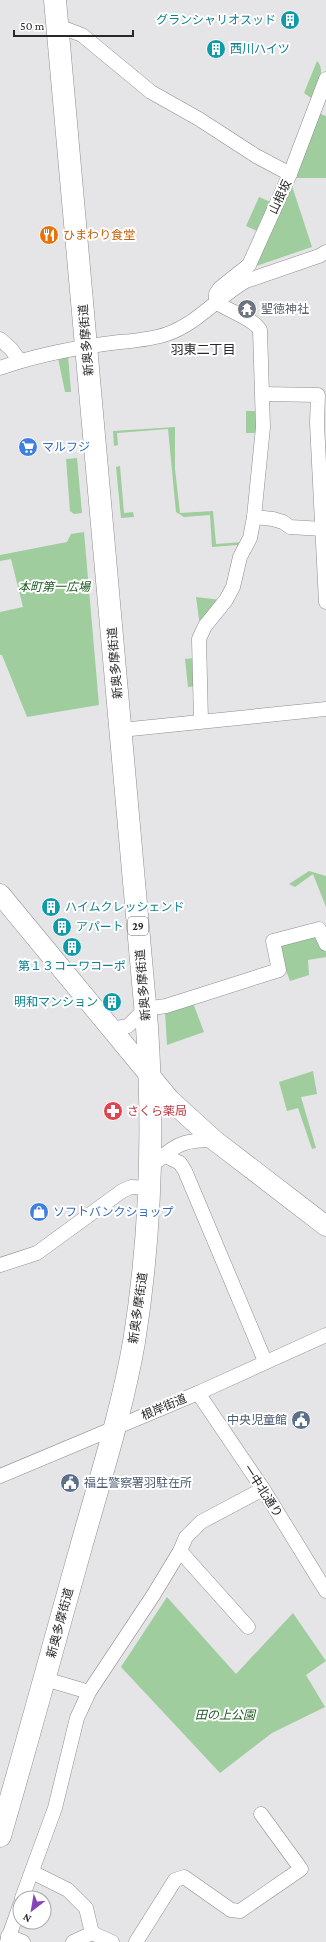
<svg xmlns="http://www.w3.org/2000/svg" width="326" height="1942" viewBox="0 0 326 1942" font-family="'Crimson Pro','Noto Sans JP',serif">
<rect width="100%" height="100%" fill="#e5e5e7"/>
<g fill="#9fcd9e">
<path d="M317,61C326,69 318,89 314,100L304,93Z"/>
<polygon points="318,113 326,116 326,178 293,178"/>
<polygon points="291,183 312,247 253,267"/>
<polygon points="259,197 273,203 259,232 246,226"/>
<polygon points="68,355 71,392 65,392 58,358"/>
<polygon points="246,411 261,411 259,433 246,433"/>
<polygon points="175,427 175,469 180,513 213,511 216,544 243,542 238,552 237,545 212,547 210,515 184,517 176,512 168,429 117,433 118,445 114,446 113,431"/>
<polygon points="77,458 82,513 74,514 70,511 66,459"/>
<polygon points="120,466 124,513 133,512 134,517 121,518 116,467"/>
<polygon points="84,532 99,705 27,717 2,655 0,655 0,612 23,607 11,559 0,561 0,555 67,542 71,534"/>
<polygon points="196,597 221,600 200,627"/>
<polygon points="195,658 196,686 188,687 185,659"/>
<polygon points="309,871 326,876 326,907 313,874 295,887 289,884"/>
<polygon points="318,936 326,953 326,957 308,960 309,975 290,981 285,968 280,943"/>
<polygon points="193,1003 204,1032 167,1045 165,1012"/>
<polygon points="313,1071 317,1094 301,1097 316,1148 312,1149 298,1108 287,1111 279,1082"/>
<polygon points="167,1597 236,1674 293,1613 326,1661 306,1675 325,1707 272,1733 220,1773 121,1667"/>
</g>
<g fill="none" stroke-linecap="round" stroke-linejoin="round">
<g stroke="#8e8e90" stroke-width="15">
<g id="street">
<polyline points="58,26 82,35 151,92 199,119 256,156 290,174"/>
<polyline points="0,339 11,349 20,361"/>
<path d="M0,368C33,356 69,349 104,344C125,341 147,341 167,334C197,324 219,296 246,281L319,256L326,252"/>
<polyline points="263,394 318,395 317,423 326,602"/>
<polyline points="254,517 273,519 283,522 290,527 323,529"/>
<path d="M201,721L199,639L205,626L226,600L233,587L240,557L250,538L254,517L263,427L260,330C253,318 228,311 216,302V294L220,288L249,265L290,174L326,79"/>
<polyline points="121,730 326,709"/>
<polyline points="111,1029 128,1026 145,1009 166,1006 279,970 273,941 319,929 326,944"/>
<polyline points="164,1155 180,1163 185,1171 265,1361"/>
<path d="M159,1160C177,1142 189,1140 214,1140"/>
<polyline points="0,1265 37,1253 122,1191 131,1187 150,1188"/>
<polyline points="198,1393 263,1489 326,1591"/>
<polyline points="0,1476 198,1393 326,1335"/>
<polyline points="180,1551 248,1627"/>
<polyline points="45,1679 89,1692"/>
<polyline points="32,1872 68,1890 86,1908 92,1933"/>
<polyline points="22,1898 55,1808 77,1718 89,1692 154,1594 180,1551 186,1537 201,1522 263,1489"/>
<polyline points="8,1936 23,1942"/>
<polyline points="7,1942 20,1905"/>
<polyline points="73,1942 92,1933 112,1942"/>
<polyline points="136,1942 175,1880 184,1877 231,1910 240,1911 301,1869 261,1814"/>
</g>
</g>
<g stroke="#8e8e90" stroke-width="21">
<polyline id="secondary" points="0,894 170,1100 214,1140 326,1226"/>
</g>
<g stroke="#8e8e90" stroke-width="23">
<path id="primary" d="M0,1836C28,1740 54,1643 81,1547C100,1479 122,1411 134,1342C151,1236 154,1133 147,1027L55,0"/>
</g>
<use href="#street" stroke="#fff" stroke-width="14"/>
<use href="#secondary" stroke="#fff" stroke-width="20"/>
<use href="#primary" stroke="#fff" stroke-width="22"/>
</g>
<defs>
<g id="building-disc" transform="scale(1)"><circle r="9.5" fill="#0f9aa8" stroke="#fff"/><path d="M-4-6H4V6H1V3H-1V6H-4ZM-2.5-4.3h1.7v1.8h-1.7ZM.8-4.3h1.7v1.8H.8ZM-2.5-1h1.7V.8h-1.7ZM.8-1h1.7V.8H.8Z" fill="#fff"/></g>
<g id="restaurant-disc" transform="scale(1)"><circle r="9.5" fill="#e8710a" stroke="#fff"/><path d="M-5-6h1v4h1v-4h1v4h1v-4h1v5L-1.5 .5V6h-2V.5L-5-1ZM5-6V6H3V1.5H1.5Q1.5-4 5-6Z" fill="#fff"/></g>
<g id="temple-disc" transform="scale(1)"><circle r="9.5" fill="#6b7280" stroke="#fff"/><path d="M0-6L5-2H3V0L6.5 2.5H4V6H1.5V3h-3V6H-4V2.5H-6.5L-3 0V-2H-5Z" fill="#fff"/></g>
<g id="supermarket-disc" transform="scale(1)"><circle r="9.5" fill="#3f7fe0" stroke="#fff"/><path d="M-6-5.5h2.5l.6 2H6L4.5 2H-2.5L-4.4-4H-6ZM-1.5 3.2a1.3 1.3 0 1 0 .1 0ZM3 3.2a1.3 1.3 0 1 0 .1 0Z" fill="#fff"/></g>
<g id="pharmacy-disc" transform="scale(1)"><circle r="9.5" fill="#e0444e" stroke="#fff"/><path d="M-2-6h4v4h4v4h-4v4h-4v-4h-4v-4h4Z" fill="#fff"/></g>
<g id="shop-disc" transform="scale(1)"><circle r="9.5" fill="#3f7fe0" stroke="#fff"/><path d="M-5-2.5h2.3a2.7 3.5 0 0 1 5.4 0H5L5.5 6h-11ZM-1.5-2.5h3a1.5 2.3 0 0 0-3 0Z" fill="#fff"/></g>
<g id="civic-disc" transform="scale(1)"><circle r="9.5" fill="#5c6f8a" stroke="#fff"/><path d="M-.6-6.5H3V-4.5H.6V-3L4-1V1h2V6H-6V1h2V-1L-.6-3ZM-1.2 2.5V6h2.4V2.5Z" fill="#fff"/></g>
</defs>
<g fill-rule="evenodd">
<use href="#building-disc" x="290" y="20"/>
<use href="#building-disc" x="216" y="49"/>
<use href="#restaurant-disc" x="49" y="235"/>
<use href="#temple-disc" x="247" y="309"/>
<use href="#supermarket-disc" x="28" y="447"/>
<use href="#building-disc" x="51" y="907"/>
<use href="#building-disc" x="62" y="927"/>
<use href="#building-disc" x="72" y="947"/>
<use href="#building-disc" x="112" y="1002"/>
<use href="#pharmacy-disc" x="113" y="1111"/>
<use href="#shop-disc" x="39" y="1212"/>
<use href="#civic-disc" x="301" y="1420"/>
<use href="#civic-disc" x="70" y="1483"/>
</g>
<g text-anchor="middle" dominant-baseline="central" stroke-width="4" stroke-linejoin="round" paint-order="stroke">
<rect fill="#fff" stroke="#686869" stroke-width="1" x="128" y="917" width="20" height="18" rx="3"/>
<g font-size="11" font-weight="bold" fill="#282829">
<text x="138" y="926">29</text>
</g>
<g font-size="12" fill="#0d838f" stroke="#fff" text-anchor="start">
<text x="276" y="20" text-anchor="end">グランシャリオスッド</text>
<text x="230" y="49">西川ハイツ</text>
<text x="65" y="907">ハイムクレッシェンド</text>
<text x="76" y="927">アパート</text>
<text x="72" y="966" text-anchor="middle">第１３コーワコーポ</text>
<text x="98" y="1002" text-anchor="end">明和マンション</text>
</g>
<g font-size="12" fill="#282829" stroke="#fff">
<text transform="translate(280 197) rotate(-65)">山根坂</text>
<text transform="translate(86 340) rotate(-95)">新奥多摩街道</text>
<text transform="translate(115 663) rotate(-95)">新奥多摩街道</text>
<text transform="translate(143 985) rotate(-95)">新奥多摩街道</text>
<text transform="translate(138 1308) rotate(-82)">新奥多摩街道</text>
<text transform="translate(164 1407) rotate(-23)">根岸街道</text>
<text transform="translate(263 1491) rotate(57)">一中北通り</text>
<text transform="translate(60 1623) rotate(-75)">新奥多摩街道</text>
</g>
<g font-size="12" fill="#c56008" stroke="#fff" text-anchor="start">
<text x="63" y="235">ひまわり食堂</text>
</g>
<g font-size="12" fill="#5b616d" stroke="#fff" text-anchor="start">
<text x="261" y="309">聖徳神社</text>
</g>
<g font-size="12" fill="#366cbe" stroke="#fff" text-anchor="start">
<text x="42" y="447">マルフジ</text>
<text x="53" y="1212">ソフトバンクショップ</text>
</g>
<g font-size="12" font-style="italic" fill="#1b5a1f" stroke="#fff">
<text x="54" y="587">本町第一広場</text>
<text x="225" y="1715">田の上公園</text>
</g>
<g font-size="12" fill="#be3a42" stroke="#fff" text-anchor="start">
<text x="127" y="1111">さくら薬局</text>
</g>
<g font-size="12" fill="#4e5e75" stroke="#fff" text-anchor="end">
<text x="287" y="1420">中央児童館</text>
<text x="84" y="1483" text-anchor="start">福生警察署羽駐在所</text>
</g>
<g font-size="13" fill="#282829" stroke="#fff">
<text x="203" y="349">羽東二丁目</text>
</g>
</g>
<g transform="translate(32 1910) rotate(211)"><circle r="19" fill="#ffffff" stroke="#a9a9a9"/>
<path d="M0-3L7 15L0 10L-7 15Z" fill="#8544b9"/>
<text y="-6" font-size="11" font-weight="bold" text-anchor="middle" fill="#282829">N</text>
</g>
<path d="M14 30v6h119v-6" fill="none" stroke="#282829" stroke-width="2"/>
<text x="20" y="30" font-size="12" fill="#282829" stroke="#ffffff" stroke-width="3" paint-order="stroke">50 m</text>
</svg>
